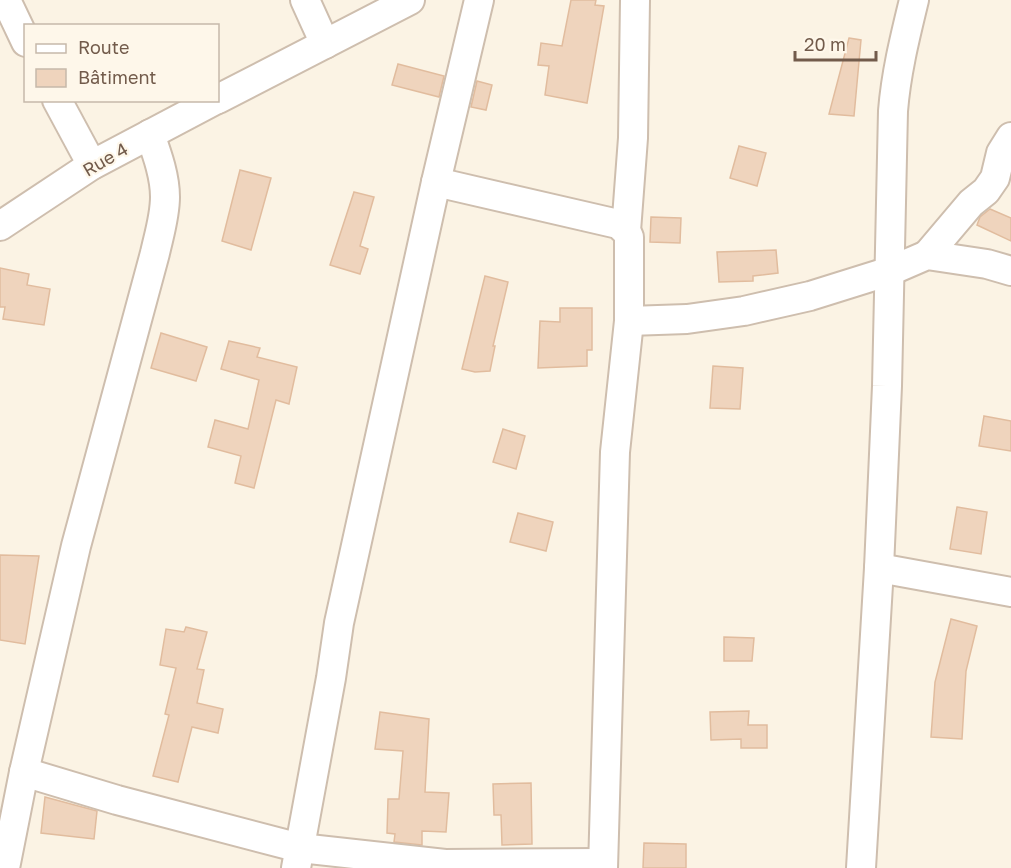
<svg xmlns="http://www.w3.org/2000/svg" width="1011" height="868" viewBox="0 0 1011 868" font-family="'Golos Text',sans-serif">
<rect width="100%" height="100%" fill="#fbf3e4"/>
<g fill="#efd4bd" stroke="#e1bc9e" stroke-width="1.5">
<polygon points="571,0 596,0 595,5 604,6 587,103 545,95 549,66 538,65 541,43 562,46"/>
<polygon points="849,38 861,40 854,116 829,114"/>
<polygon points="398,64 444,76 439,97 392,85"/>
<polygon points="477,81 492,85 486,110 471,107"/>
<polygon points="739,146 766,153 757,186 730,178"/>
<polygon points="240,170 271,178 251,250 222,241"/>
<polygon points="354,192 374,197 360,246 368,249 360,274 330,265"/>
<polygon points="990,209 1011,218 1011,241 977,225 980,217"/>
<polygon points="651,217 681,218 680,243 650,242"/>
<polygon points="776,250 778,273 753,276 753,281 719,282 717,252"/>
<polygon points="0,268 29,274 27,285 50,289 44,325 3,319 5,307 0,307"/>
<polygon points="485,276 508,282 493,346 495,346 490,371 475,372 462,369"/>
<polygon points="560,308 592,308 592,350 587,350 587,366 538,368 540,321 560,322"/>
<polygon points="161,333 207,347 196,381 151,368"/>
<polygon points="229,341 260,348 257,357 297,367 289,404 276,400 254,488 235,483 241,456 208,447 215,420 248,429 259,380 221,369"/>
<polygon points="713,366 743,368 740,409 710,408"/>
<polygon points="984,416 1011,421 1011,451 979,446"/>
<polygon points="503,429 525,436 516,469 493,462"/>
<polygon points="957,507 987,512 981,554 950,549"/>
<polygon points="518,513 553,522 546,551 510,542"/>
<polygon points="0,555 39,556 25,644 0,640"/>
<polygon points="951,619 977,626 966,671 962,739 931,737 935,682"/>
<polygon points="186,627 207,632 197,669 204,670 197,703 223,709 218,733 192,727 178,782 153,776 169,715 165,714 176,668 160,665 166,629 184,632"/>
<polygon points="724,637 754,638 752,661 724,661"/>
<polygon points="749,711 748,725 767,725 767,748 741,748 741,739 711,740 710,712"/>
<polygon points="380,712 429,719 425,792 449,793 446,832 422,831 422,845 394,842 395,834 387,833 388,799 399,799 403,751 375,749"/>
<polygon points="531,783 532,844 502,845 501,815 494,815 493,784"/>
<polygon points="45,797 97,811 94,839 41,833"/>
<polygon points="644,843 686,844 686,868 643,868"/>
</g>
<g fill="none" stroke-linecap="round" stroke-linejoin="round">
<g stroke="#cebeae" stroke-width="32">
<g id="street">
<polyline points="6,0 26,42"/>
<polyline points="305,0 325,44"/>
<polyline points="218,99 410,0"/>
<polyline points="57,100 92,165"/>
<polyline points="436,182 618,224 626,231 629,237 629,321 615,452 603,868"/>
<polyline points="0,226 92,165 215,100"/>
<polyline points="626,231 633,138 635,0"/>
<polyline points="927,255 971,203 986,191 995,178 1001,153 1011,137"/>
<polyline points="629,321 687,319 744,311 810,296 890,271 927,255 987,264 1011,271"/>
<polyline points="879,568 1011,592"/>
<polyline points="24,772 117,800 300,848 445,864 603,863"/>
<path d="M5,868L24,772L76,546L155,253C159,235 165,216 165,197C165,176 157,154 150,134"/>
<polyline points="296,868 331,678 339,623 436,182 479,0"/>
<path d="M861,868L879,568L887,386L893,111C896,73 905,37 914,0"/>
</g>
</g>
<use href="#street" stroke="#fff" stroke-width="28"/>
</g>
<g text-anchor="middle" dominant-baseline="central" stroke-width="4.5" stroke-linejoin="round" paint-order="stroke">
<g font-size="18" fill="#725b4b" stroke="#fef7ea">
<text transform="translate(105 159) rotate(-30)">Rue 4</text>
</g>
</g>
<rect x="24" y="24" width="195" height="78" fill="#fef7ea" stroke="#c6b9aa" stroke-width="1.5"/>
<rect x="36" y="44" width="30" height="9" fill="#ffffff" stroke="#c6b9aa" stroke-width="1.5"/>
<text x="78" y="54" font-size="18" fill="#725b4b">Route</text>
<rect x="36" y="69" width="30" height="18" fill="#efd4bd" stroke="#c6b9aa" stroke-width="1.5"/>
<text x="78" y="84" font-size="18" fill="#725b4b">Bâtiment</text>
<path d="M795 51v9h81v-9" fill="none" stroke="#725b4b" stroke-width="3"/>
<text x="804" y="51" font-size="18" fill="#725b4b" stroke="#fef7ea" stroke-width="4.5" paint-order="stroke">20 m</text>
</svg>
